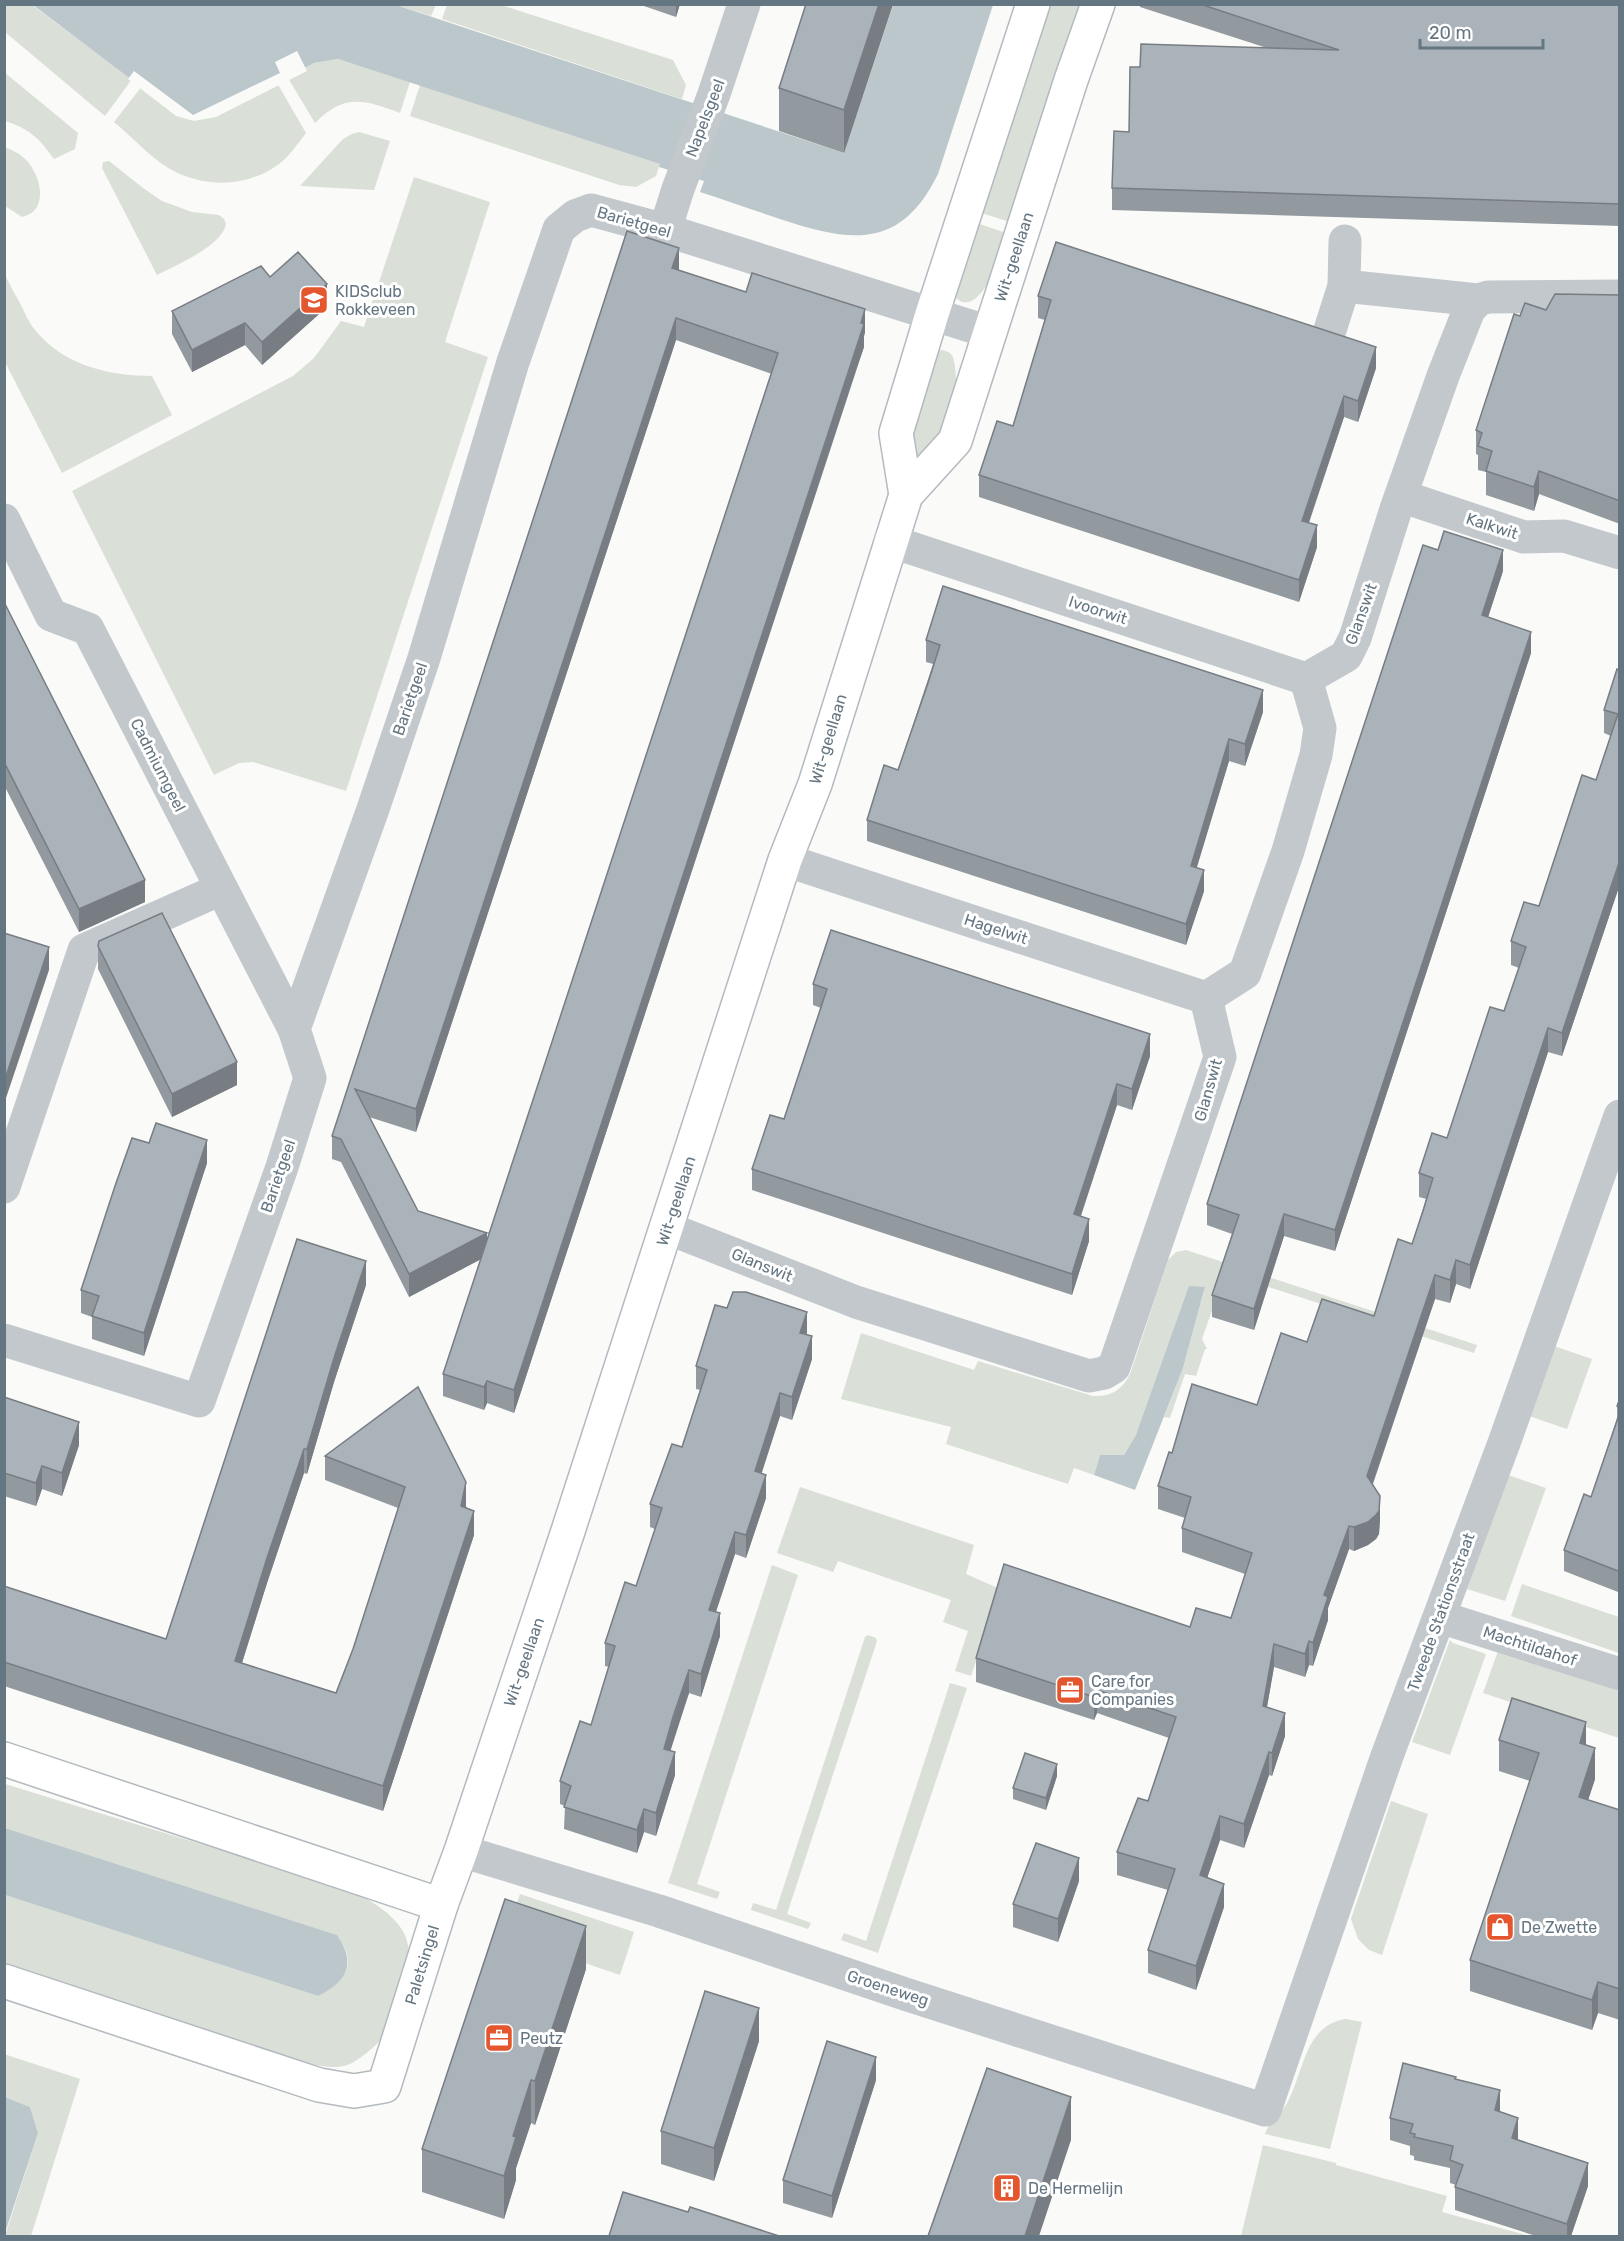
<svg xmlns="http://www.w3.org/2000/svg" width="1624" height="2241" viewBox="0 0 1624 2241" font-family="Rubik,sans-serif">
<rect width="100%" height="100%" fill="#fafaf8"/>
<g fill="#dadfd7">
<polygon points="4,5 32,5 132,79 105,116 5,32"/>
<polygon points="396,5 436,5 431,16"/>
<polygon points="447,5 501,5 673,60 686,85 682,99 442,19"/>
<polygon points="1046,5 1084,5 1013,223 978,212"/>
<path d="M338,59L410,82L400,113C364,100 345,93 315,123L288,78L314,63Z"/>
<path d="M4,72L78,133L75,149L54,159C39,138 30,129 5,121Z"/>
<path d="M277,83L306,133C298,143 290,156 279,164C247,188 204,188 170,169C151,158 131,136 114,122L142,86Z"/>
<polygon points="420,85 660,164 656,176 636,187 619,185 410,116"/>
<polygon points="359,132 390,141 374,190 300,186 343,139 352,134"/>
<path d="M5,147C12,150 19,153 25,159C41,174 50,211 22,217L5,206Z"/>
<path d="M109,161L143,188L162,201L192,212L219,215L224,219L226,224C222,246 176,265 157,275L102,168L103,162Z"/>
<polygon points="414,177 490,202 445,342 488,357 346,791 253,762 239,763 214,775 72,491 293,376 314,358 341,321 364,327"/>
<path d="M974,222L1009,234C1003,250 979,326 953,295Z"/>
<path d="M4,272C9,284 15,294 21,305C25,313 29,323 35,330C63,365 109,376 152,376L172,415L62,473L5,362Z"/>
<path d="M943,350L950,353L953,357C964,400 942,431 920,466L909,443L937,351Z"/>
<path d="M1186,1250L1477,1345L1474,1353L1225,1273L1202,1339L1207,1349H1205L1196,1376L1185,1374L1170,1418L1164,1417L1183,1368L1205,1288L1136,1435L1124,1455H1100L1094,1475L1074,1468L1068,1484L946,1444L951,1427L841,1399L861,1333L974,1370L978,1361L1093,1396C1111,1397 1122,1390 1130,1374L1168,1260L1176,1252Z"/>
<polygon points="1554,1346 1592,1359 1567,1429 1529,1416"/>
<polygon points="1508,1475 1546,1488 1505,1601 1467,1589"/>
<polygon points="800,1487 974,1545 966,1574 1000,1589 971,1676 955,1671 968,1631 943,1622 951,1600 838,1561 833,1572 777,1553"/>
<polygon points="772,1565 798,1575 697,1884 720,1892 717,1899 668,1883"/>
<polygon points="1522,1584 1619,1617 1619,1653 1511,1616"/>
<polygon points="868,1635 876,1638 877,1641 787,1914 811,1923 808,1929 751,1910 753,1903 776,1910 865,1637"/>
<polygon points="1450,1640 1453,1643 1486,1654 1450,1755 1412,1742"/>
<polygon points="1498,1651 1619,1691 1619,1738 1483,1693"/>
<polygon points="950,1683 967,1688 878,1953 841,1940 844,1933 866,1941"/>
<path d="M5,1784L351,1890C371,1901 393,1913 404,1933C416,1958 404,1985 397,2009C394,2016 393,2025 389,2030C381,2041 360,2061 347,2065C329,2071 306,2062 288,2058L5,1963V1895L318,1996C346,1979 359,1966 337,1935L5,1828Z"/>
<polygon points="1391,1801 1428,1814 1382,1955 1369,1950 1358,1939 1351,1919"/>
<polygon points="520,1894 634,1932 620,1975 506,1936"/>
<path d="M1346,2019L1362,2022L1330,2149L1265,2134C1270,2120 1280,2115 1287,2103C1304,2073 1304,2025 1346,2019Z"/>
<polygon points="4,2054 80,2079 31,2236 5,2236 38,2133 30,2107 5,2097"/>
<polygon points="1263,2145 1336,2163 1336,2165 1447,2196 1442,2212 1530,2236 1241,2236"/>
</g>
<g fill="#bbc7cb">
<path d="M33,5H396L844,153L893,5H993L938,174C901,249 853,243 783,220C756,211 728,201 700,192L704,181L659,167L660,164L338,59L314,63L277,83L194,118L177,114Z"/>
<polygon points="1189,1286 1205,1287 1183,1368 1135,1490 1094,1475 1100,1455 1124,1455 1136,1435"/>
<path d="M5,1828L337,1935C357,1964 347,1981 318,1996L5,1895Z"/>
<polygon points="5,2097 30,2107 38,2133 5,2233"/>
</g>
<polygon fill="#fafaf8" points="297,51 307,71 216,117 194,121 176,116 128,79 134,71 193,115 280,73 275,62"/>
<g fill="none" stroke-linecap="round" stroke-linejoin="round">
<g stroke="#b3babf" stroke-width="36">
<g id="secondary">
<polyline points="906,495 896,433 932,314 1033,4"/>
<polyline points="4,1759 441,1905"/>
<polyline points="4,1981 319,2085 354,2091 384,2086 441,1905 461,1851 568,1531 785,860 815,784 906,495 955,441 1071,80 1098,4"/>
</g>
</g>
<g stroke="#c3c8cc" stroke-width="33">
<polyline points="665,230 678,189 714,94 744,4"/>
<polyline points="1344,286 1478,300"/>
<polyline points="1329,333 1344,286 1345,241"/>
<polyline points="1401,496 1524,537 1564,536 1620,553"/>
<polyline points="4,520 51,615 88,629 294,1029"/>
<polyline points="890,541 1306,679"/>
<polyline points="785,860 1206,998"/>
<polyline points="4,1187 84,950 221,889"/>
<polyline points="667,1228 856,1302 1089,1376 1104,1373 1114,1367 1220,1057 1206,998 1245,973 1288,851 1316,755 1320,728 1306,679 1346,656 1355,638 1396,509 1443,376 1469,310 1478,300 1488,297 1620,296"/>
<polyline points="4,1340 199,1401 282,1167 310,1078 294,1029 373,809 424,658 513,362 559,229 575,216 591,210 665,230 989,332"/>
<polyline points="1440,1617 1620,1674"/>
<polyline points="461,1851 659,1911 908,1995 1265,2110 1387,1756 1504,1443 1620,1116"/>
</g>
<use href="#secondary" stroke="#fff" stroke-width="33"/>
</g>
<g fill="#929a9f" fill-rule="evenodd">
<polygon points="638,4 680,4 676,17"/>
<polygon points="893,4 844,153 779,131 779,88"/>
<polygon points="1140,4 1620,4 1620,226 1112,210 1112,188 1129,132 1140,67 1267,48 1140,7"/>
<path d="M679,270L865,332L864,336V347L514,1413L487,1403L484,1410L443,1396V1374L481,1259L409,1297L341,1162L332,1159V1136ZM676,340L772,374L487,1240L418,1211L369,1117L416,1132Z"/>
<polygon points="270,277 327,307 262,365 245,345 192,372 172,334 172,311"/>
<polygon points="1620,295 1620,524 1539,494 1534,511 1486,495 1486,472 1478,470 1478,455 1476,454 1476,430 1520,316 1546,310"/>
<polygon points="1038,296 1376,368 1358,422 1344,417 1309,523 1317,547 1299,602 979,497 979,475 1013,426 1045,320 1038,318"/>
<polygon points="1503,571 1488,617 1531,653 1335,1251 1284,1236 1254,1330 1212,1317 1212,1295 1232,1234 1207,1225 1207,1204"/>
<polygon points="4,602 145,902 79,932 4,785"/>
<polygon points="926,640 1263,712 1245,766 1229,761 1196,868 1204,891 1186,945 867,841 867,820 898,770 933,664 926,662"/>
<polygon points="1620,671 1620,884 1562,1056 1548,1052 1470,1289 1456,1284 1450,1303 1435,1299 1373,1484 1380,1519 1379,1534 1376,1539 1368,1545 1354,1551 1349,1549 1328,1608 1328,1620 1313,1666 1309,1665 1305,1677 1274,1667 1267,1707 1285,1736 1272,1776 1269,1775 1244,1848 1220,1840 1207,1878 1224,1907 1196,1990 1148,1973 1148,1950 1168,1890 1117,1875 1117,1852 1148,1801 1169,1738 1097,1713 1094,1720 976,1682 976,1658 1190,1627 1231,1618 1245,1574 1182,1552 1182,1528 1185,1518 1158,1509 1158,1486 1172,1453 1257,1405 1307,1342 1374,1316 1412,1244 1426,1199 1419,1197 1419,1173 1447,1138 1504,1011 1519,968 1511,965 1511,941 1539,906 1596,780 1611,736 1604,733 1604,710"/>
<polygon points="98,946 237,1085 172,1117 98,969"/>
<polygon points="813,984 1150,1056 1132,1110 1117,1105 1081,1216 1089,1241 1072,1295 752,1190 752,1169 784,1119 821,1008 813,1005"/>
<polygon points="207,1163 144,1356 92,1339 92,1317 81,1313 81,1290"/>
<polygon points="366,1285 334,1382 307,1474 304,1473 267,1583 242,1663 336,1693 353,1649 398,1508 325,1480 325,1456 466,1506 474,1535 383,1811 4,1686 4,1586 166,1639"/>
<polygon points="807,1335 812,1359 792,1420 780,1416 761,1473 766,1498 746,1558 735,1554 716,1612 720,1636 701,1697 689,1693 673,1739 670,1751 675,1775 656,1836 644,1832 637,1853 564,1829 565,1806 560,1804 560,1781 591,1725 609,1667 605,1666 605,1643 636,1586 655,1529 650,1527 650,1504 682,1447 700,1390 696,1389 696,1366"/>
<polygon points="4,1397 79,1445 62,1496 42,1489 36,1506 4,1496"/>
<polygon points="1620,1398 1620,1587 1618,1592 1564,1571 1564,1550 1591,1497 1617,1418 1617,1406"/>
<polygon points="1499,1740 1586,1745 1595,1779 1588,1800 1620,1810 1620,2020 1598,2013 1592,2030 1470,1991 1470,1960 1530,1781 1499,1771"/>
<polygon points="1057,1776 1046,1810 1013,1799 1013,1788"/>
<polygon points="1079,1881 1058,1942 1013,1927 1013,1904"/>
<polygon points="586,1969 535,2125 531,2123 516,2168 516,2180 504,2219 422,2192 422,2149"/>
<polygon points="759,2041 714,2181 661,2164 661,2131"/>
<polygon points="876,2080 832,2218 783,2203 783,2180"/>
<polygon points="1456,2080 1500,2112 1518,2140 1588,2186 1571,2236 1536,2236 1455,2210 1455,2187 1456,2185 1450,2183 1450,2168 1414,2160 1414,2156 1410,2155 1410,2146 1390,2140 1390,2118"/>
</g>
<g fill="#777d82">
<polygon points="676,4 680,4 676,17"/>
<polygon points="879,4 893,4 844,153 844,110"/>
<polygon points="679,248 679,271 672,268"/>
<polygon points="327,284 327,307 262,365 262,342"/>
<polygon points="865,309 865,332 864,336 864,347 857,367 514,1413 514,1390"/>
<polygon points="676,318 676,340 416,1132 416,1109"/>
<polygon points="245,323 245,345 192,372 192,350"/>
<polygon points="1376,347 1376,368 1358,422 1358,401"/>
<polygon points="1344,396 1344,417 1302,542 1302,521"/>
<polygon points="1539,471 1539,494 1534,511 1534,487"/>
<polygon points="1317,525 1317,547 1299,602 1299,580"/>
<polygon points="1503,550 1503,571 1482,636 1482,615"/>
<polygon points="1531,632 1531,653 1335,1251 1335,1230"/>
<polygon points="1263,690 1263,712 1245,766 1245,744"/>
<polygon points="1229,739 1229,761 1191,887 1191,866"/>
<polygon points="1620,860 1620,884 1562,1056 1562,1033"/>
<polygon points="1204,870 1204,891 1186,945 1186,924"/>
<polygon points="145,880 145,902 79,932 79,909"/>
<polygon points="49,947 49,970 4,1104 4,1082"/>
<polygon points="1548,1028 1548,1052 1470,1289 1470,1265"/>
<polygon points="1150,1034 1150,1056 1132,1110 1132,1089"/>
<polygon points="237,1062 237,1085 172,1117 172,1094"/>
<polygon points="1117,1084 1117,1105 1074,1236 1074,1214"/>
<polygon points="207,1140 207,1163 144,1356 144,1333"/>
<polygon points="1284,1214 1284,1236 1254,1330 1254,1309"/>
<polygon points="1089,1219 1089,1241 1072,1295 1072,1274"/>
<polygon points="487,1233 487,1256 409,1297 409,1274"/>
<polygon points="1456,1260 1456,1284 1450,1303 1450,1280"/>
<polygon points="366,1261 366,1285 334,1382 307,1474 307,1449 334,1358"/>
<polygon points="1435,1275 1435,1299 1367,1500 1367,1476"/>
<polygon points="807,1312 807,1334 800,1333"/>
<polygon points="812,1336 812,1359 792,1420 792,1397"/>
<polygon points="487,1381 487,1403 484,1410 484,1387"/>
<polygon points="780,1393 780,1416 755,1494 755,1471"/>
<polygon points="79,1422 79,1445 62,1496 62,1473"/>
<polygon points="304,1449 304,1473 267,1583 235,1685 235,1661 267,1558"/>
<polygon points="42,1466 42,1489 36,1506 36,1483"/>
<polygon points="766,1475 766,1498 746,1558 746,1535"/>
<polygon points="466,1482 466,1506 461,1530 461,1506"/>
<polygon points="1380,1496 1380,1519 1379,1534 1376,1539 1368,1545 1354,1551 1354,1527"/>
<polygon points="474,1511 474,1535 383,1811 383,1786"/>
<polygon points="1349,1526 1349,1549 1328,1608 1328,1620 1313,1666 1313,1643 1324,1595"/>
<polygon points="735,1532 735,1554 709,1632 709,1610"/>
<polygon points="1620,1566 1620,1587 1618,1592 1618,1571"/>
<polygon points="720,1613 720,1636 701,1697 701,1674"/>
<polygon points="1309,1641 1309,1665 1305,1677 1305,1654"/>
<polygon points="1274,1644 1274,1667 1263,1729 1263,1706"/>
<polygon points="689,1670 689,1693 664,1771 664,1749"/>
<polygon points="1097,1690 1097,1713 1094,1720 1094,1697"/>
<polygon points="1285,1713 1285,1736 1272,1776 1272,1753"/>
<polygon points="1586,1722 1586,1753 1580,1743"/>
<polygon points="1595,1748 1595,1779 1579,1828 1579,1797"/>
<polygon points="675,1752 675,1775 656,1836 656,1813"/>
<polygon points="1269,1752 1269,1775 1244,1848 1244,1824"/>
<polygon points="1057,1764 1057,1776 1046,1810 1046,1798"/>
<polygon points="644,1809 644,1832 637,1853 637,1830"/>
<polygon points="1220,1816 1220,1840 1200,1899 1200,1875"/>
<polygon points="1079,1858 1079,1881 1058,1942 1058,1919"/>
<polygon points="1224,1884 1224,1907 1196,1990 1196,1966"/>
<polygon points="586,1926 586,1969 535,2125 535,2081"/>
<polygon points="1598,1982 1598,2013 1592,2030 1592,2000"/>
<polygon points="759,2008 759,2041 714,2181 714,2148"/>
<polygon points="876,2057 876,2080 832,2218 832,2196"/>
<polygon points="531,2080 531,2123 516,2168 516,2180 504,2219 504,2176 513,2136"/>
<polygon points="1500,2090 1500,2113 1495,2110"/>
<polygon points="1071,2097 1071,2140 1039,2236 1025,2236"/>
<polygon points="1518,2118 1518,2140 1512,2138"/>
<polygon points="1588,2163 1588,2186 1571,2236 1567,2236 1567,2224"/>
</g>
<g fill="#aab3b9" stroke="#777d82" stroke-width="1.5">
<polygon points="806,4 879,4 844,110 779,88"/>
<polygon points="1200,4 1620,4 1620,204 1112,188 1114,131 1129,132 1130,67 1140,67 1141,44 1339,50"/>
<polygon points="627,231 679,248 672,268 746,292 752,273 865,309 861,323 864,324 514,1390 487,1381 484,1387 443,1374 778,353 676,318 416,1109 355,1089 418,1211 487,1233 409,1274 341,1139 332,1136"/>
<polygon points="1056,242 1376,347 1358,401 1344,396 1302,521 1317,525 1299,580 979,475 997,421 1013,426 1051,300 1038,296"/>
<polygon points="298,252 327,284 262,342 245,323 192,350 172,311 261,266 270,277"/>
<polygon points="1555,294 1620,295 1620,501 1539,471 1534,487 1486,471 1492,451 1478,446 1482,433 1476,430 1514,314 1520,316 1525,303 1546,310"/>
<polygon points="1444,531 1503,550 1482,615 1531,632 1335,1230 1284,1214 1254,1309 1212,1295 1239,1215 1207,1204 1423,545 1438,550"/>
<polygon points="943,586 1263,690 1245,744 1229,739 1191,866 1204,870 1186,924 867,820 884,765 898,770 928,683 940,645 926,640"/>
<polygon points="4,602 145,880 79,909 4,762"/>
<polygon points="1617,669 1620,671 1620,860 1562,1033 1548,1028 1470,1265 1456,1260 1450,1280 1435,1275 1367,1476 1380,1496 1379,1511 1376,1515 1368,1522 1354,1527 1349,1526 1324,1595 1328,1597 1313,1643 1309,1641 1305,1654 1274,1644 1263,1706 1285,1713 1272,1753 1269,1752 1244,1824 1220,1816 1200,1875 1224,1884 1196,1966 1148,1950 1175,1869 1117,1852 1138,1798 1148,1801 1176,1717 1097,1690 1094,1697 976,1658 1004,1564 1190,1627 1196,1608 1231,1618 1252,1553 1182,1528 1191,1497 1158,1486 1169,1452 1172,1453 1192,1384 1257,1405 1281,1333 1307,1342 1322,1299 1374,1316 1398,1239 1412,1244 1423,1211 1433,1178 1419,1173 1432,1133 1447,1138 1490,1007 1504,1011 1526,947 1511,941 1524,902 1539,906 1582,775 1596,780 1618,714 1604,710"/>
<polygon points="162,913 237,1062 172,1094 98,946 99,941"/>
<polygon points="831,930 1150,1034 1132,1089 1117,1084 1074,1214 1089,1219 1072,1274 752,1169 770,1115 784,1119 827,989 813,984"/>
<polygon points="4,933 49,947 4,1082"/>
<polygon points="156,1123 207,1140 144,1333 92,1316 99,1296 81,1290 115,1186 132,1138 149,1143"/>
<polygon points="297,1239 366,1261 334,1358 307,1449 304,1449 267,1558 235,1661 336,1693 353,1649 405,1487 325,1456 418,1387 466,1482 461,1506 474,1511 383,1786 4,1662 4,1586 166,1639"/>
<polygon points="733,1292 746,1292 807,1312 800,1333 812,1336 792,1397 780,1393 755,1471 766,1475 746,1535 735,1532 709,1610 720,1613 701,1674 689,1670 673,1717 664,1749 675,1752 656,1813 644,1809 637,1830 564,1807 571,1786 560,1781 580,1721 591,1725 615,1646 605,1643 625,1582 636,1586 662,1508 650,1504 672,1444 682,1447 707,1370 696,1366 715,1305 727,1308"/>
<polygon points="4,1397 79,1422 62,1473 42,1466 36,1483 4,1473"/>
<polygon points="1620,1398 1620,1409 1617,1406"/>
<polygon points="1620,1412 1620,1566 1618,1571 1564,1550 1584,1494 1591,1497"/>
<polygon points="1512,1698 1586,1722 1580,1743 1595,1748 1579,1797 1620,1810 1620,1989 1598,1982 1592,2000 1470,1960 1539,1753 1499,1740"/>
<polygon points="1025,1753 1057,1764 1046,1798 1013,1788"/>
<polygon points="1036,1843 1079,1858 1058,1919 1013,1904"/>
<polygon points="505,1899 586,1926 535,2081 531,2080 513,2136 516,2137 504,2176 422,2149"/>
<polygon points="705,1991 759,2008 714,2148 661,2131"/>
<polygon points="827,2041 876,2057 832,2196 783,2180"/>
<polygon points="1403,2063 1456,2077 1455,2079 1500,2090 1495,2110 1518,2118 1512,2138 1588,2163 1567,2224 1455,2187 1463,2165 1450,2160 1453,2146 1414,2137 1415,2134 1410,2133 1413,2124 1390,2118"/>
<polygon points="987,2068 1071,2097 1025,2236 928,2236"/>
<polygon points="623,2192 688,2212 690,2207 779,2236 609,2236"/>
</g>
<defs>
<g id="school-square" transform="scale(1.5)"><rect x="-9" y="-9" width="18" height="18" rx="4" fill="#e4572e" stroke="#fff"/><path d="M0-5L7-2L0 1L-7-2ZM-4 1L0 2.5L4 1V4Q0 6-4 4Z" fill="#fff"/></g>
<g id="office-square" transform="scale(1.5)"><rect x="-9" y="-9" width="18" height="18" rx="4" fill="#e4572e" stroke="#fff"/><path d="M-6-3h4V-5.5h4V-3h4V5H-6ZM-1-4.5V-3h2v-1.5ZM-6 0V1H6V0Z" fill="#fff"/></g>
<g id="shop-square" transform="scale(1.5)"><rect x="-9" y="-9" width="18" height="18" rx="4" fill="#e4572e" stroke="#fff"/><path d="M-5-2.5h2.3a2.7 3.5 0 0 1 5.4 0H5L5.5 6h-11ZM-1.5-2.5h3a1.5 2.3 0 0 0-3 0Z" fill="#fff"/></g>
<g id="building-square" transform="scale(1.5)"><rect x="-9" y="-9" width="18" height="18" rx="4" fill="#e4572e" stroke="#fff"/><path d="M-4-6H4V6H1V3H-1V6H-4ZM-2.5-4.3h1.7v1.8h-1.7ZM.8-4.3h1.7v1.8H.8ZM-2.5-1h1.7V.8h-1.7ZM.8-1h1.7V.8H.8Z" fill="#fff"/></g>
</defs>
<g fill-rule="evenodd">
<use href="#school-square" x="314" y="300"/>
<use href="#office-square" x="1070" y="1690"/>
<use href="#shop-square" x="1500" y="1927"/>
<use href="#office-square" x="499" y="2038"/>
<use href="#building-square" x="1007" y="2188"/>
</g>
<g text-anchor="middle" dominant-baseline="central" stroke-width="6" stroke-linejoin="round" paint-order="stroke">
<g font-size="16" fill="#657683" stroke="#fff">
<text transform="translate(705 118) rotate(-69)">Napelsgeel</text>
<text transform="translate(634 222) rotate(16)">Barietgeel</text>
<text transform="translate(1014 257) rotate(-72)">Wit-geellaan</text>
<text transform="translate(1492 526) rotate(18)">Kalkwit</text>
<text transform="translate(1098 610) rotate(18)">Ivoorwit</text>
<text transform="translate(1361 614) rotate(-70)">Glanswit</text>
<text transform="translate(410 699) rotate(-71)">Barietgeel</text>
<text transform="translate(828 739) rotate(-73)">Wit-geellaan</text>
<text transform="translate(158 765) rotate(63)">Cadmiumgeel</text>
<text transform="translate(996 929) rotate(18)">Hagelwit</text>
<text transform="translate(1208 1090) rotate(-74)">Glanswit</text>
<text transform="translate(278 1176) rotate(-71)">Barietgeel</text>
<text transform="translate(676 1201) rotate(-72)">Wit-geellaan</text>
<text transform="translate(762 1265) rotate(22)">Glanswit</text>
<text transform="translate(1441 1612) rotate(-70)">Tweede Stationsstraat</text>
<text transform="translate(1530 1646) rotate(18)">Machtildahof</text>
<text transform="translate(524 1662) rotate(-71)">Wit-geellaan</text>
<text transform="translate(422 1965) rotate(-73)">Paletsingel</text>
<text transform="translate(888 1988) rotate(18)">Groeneweg</text>
</g>
<g font-size="16" fill="#657683" stroke="#fff" text-anchor="start">
<text x="335" y="291">KIDSclub<tspan x="335" dy="18">Rokkeveen</tspan></text>
<text x="1091" y="1681">Care for<tspan x="1091" dy="18">Companies</tspan></text>
<text x="1521" y="1927">De Zwette</text>
<text x="520" y="2038">Peutz</text>
<text x="1028" y="2188">De Hermelijn</text>
</g>
</g>
<rect width="1624" height="2241" fill="none" stroke="#657683" stroke-width="12"/>
<path d="M1420 39v9h123v-9" fill="none" stroke="#657683" stroke-width="3"/>
<text x="1429" y="39" font-size="18" fill="#657683" stroke="#ffffff" stroke-width="4.5" paint-order="stroke">20 m</text>
</svg>
